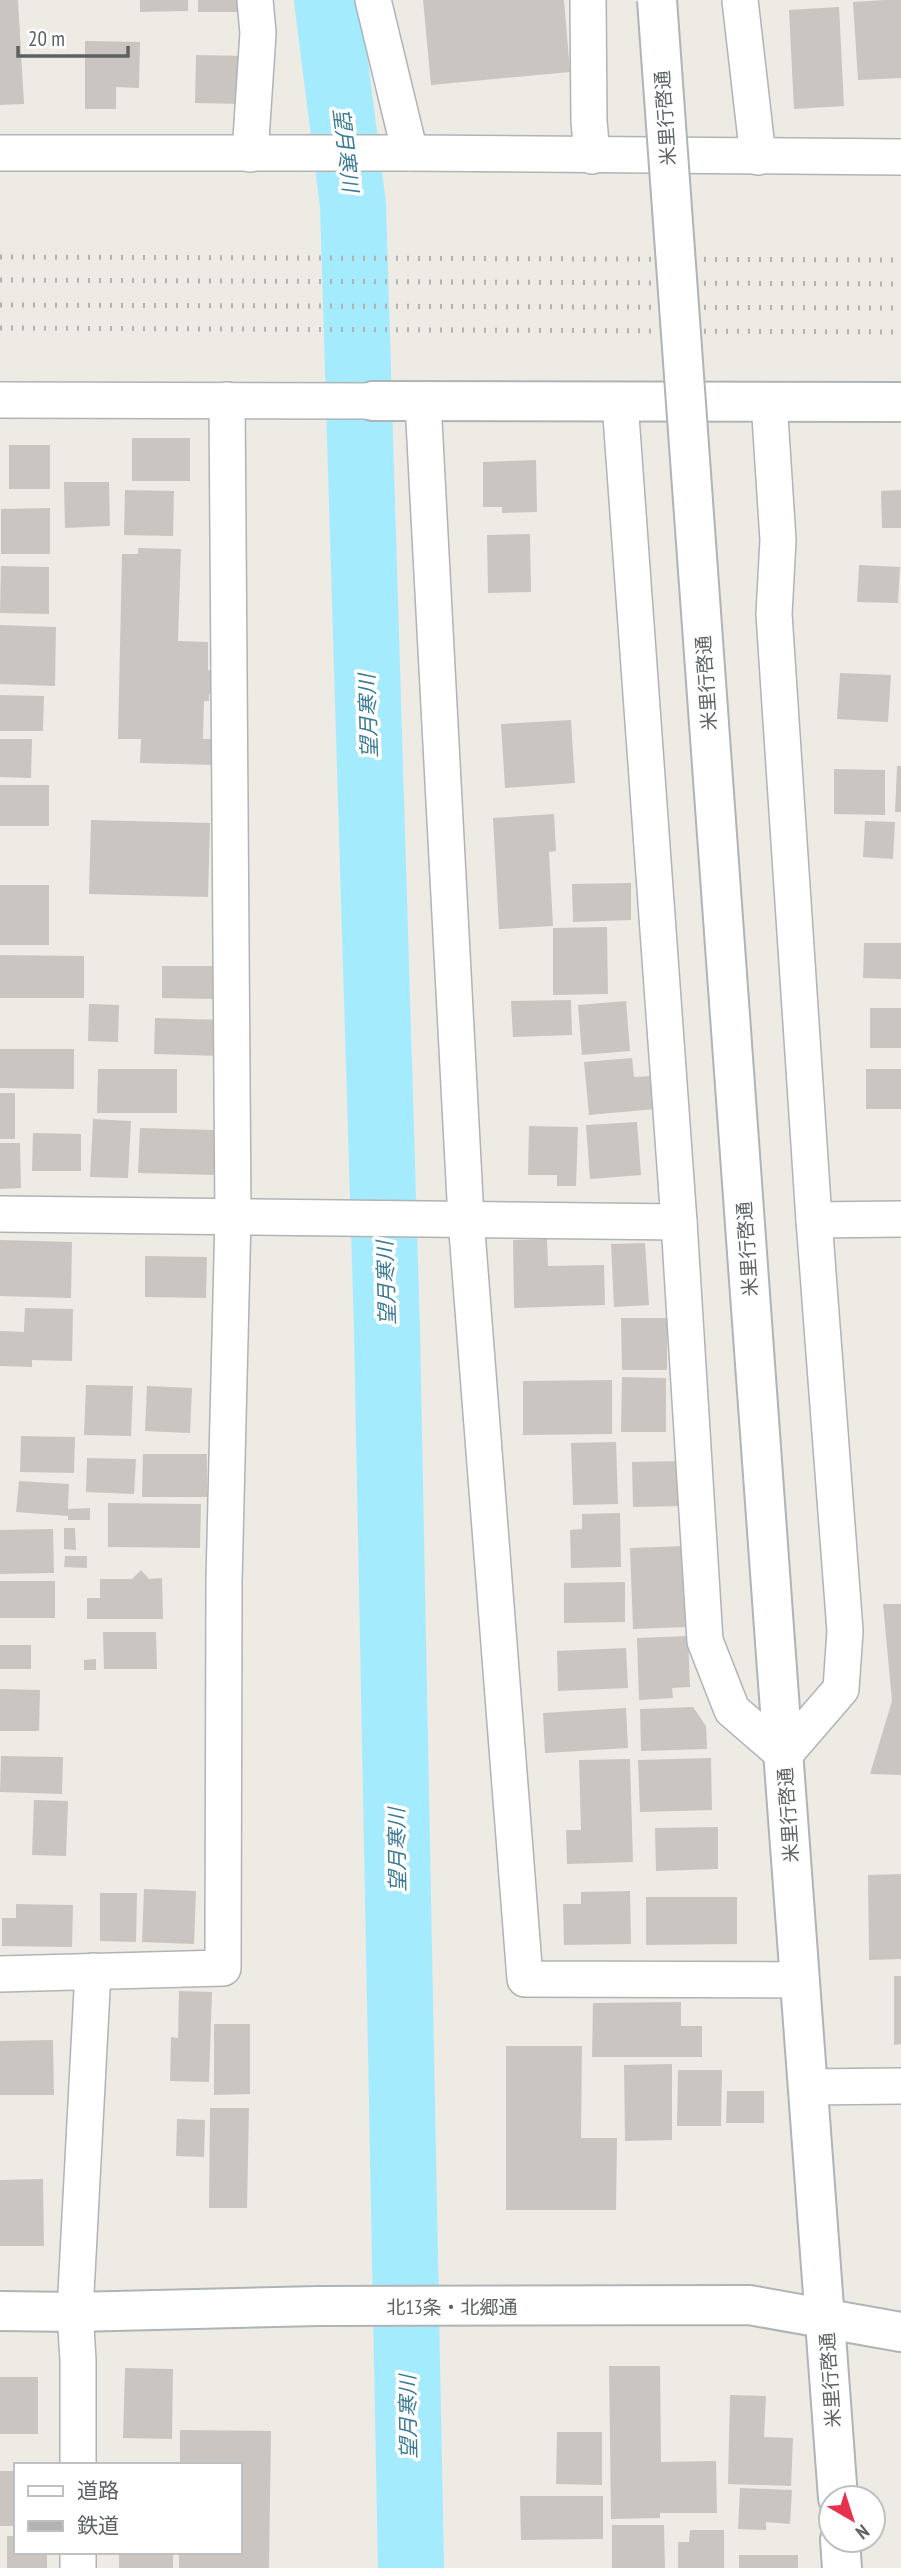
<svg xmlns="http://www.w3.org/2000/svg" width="901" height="2568" viewBox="0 0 901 2568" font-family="'PT Sans Narrow','Noto Sans JP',sans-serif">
<rect width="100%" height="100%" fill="#eeeae4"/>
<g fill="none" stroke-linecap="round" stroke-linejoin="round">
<polyline stroke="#a5ebfe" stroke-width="66" points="327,0 353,205 387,1330 411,2568"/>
</g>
<g fill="#cac5c1">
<polygon points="0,0 18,0 24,104 0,105"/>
<polygon points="140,0 188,0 188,11 140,12"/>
<rect x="198" y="0" width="54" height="12"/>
<polygon points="423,0 564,0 570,72 431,85"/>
<polygon points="885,0 901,0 901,78 858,80 853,2"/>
<polygon points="839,7 844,106 794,109 789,10"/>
<polygon points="85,41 140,42 139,88 116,87 116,109 85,109"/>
<polygon points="196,55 247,56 245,104 195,103"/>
<rect x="132" y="438" width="58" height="43"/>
<rect x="9" y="445" width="41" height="44"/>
<polygon points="536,460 537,512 502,513 502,507 483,507 483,462"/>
<polygon points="64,482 109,482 110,526 65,528"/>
<polygon points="125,490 174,491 173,536 124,535"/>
<polygon points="901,490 901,528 882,528 881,491"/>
<polygon points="50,508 50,554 1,554 1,509"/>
<polygon points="530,534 531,592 488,593 487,535"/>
<polygon points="138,548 181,549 178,641 208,642 208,670 217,670 217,694 209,694 209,701 204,701 203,739 214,739 214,765 140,763 141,739 118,739 122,554 138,554"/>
<polygon points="859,565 900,567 898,603 857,602"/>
<polygon points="1,566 49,567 49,614 0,613"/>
<polygon points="0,625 56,627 55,686 0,684"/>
<polygon points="840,673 891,675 888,722 837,719"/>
<polygon points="0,695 44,696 43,731 0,731"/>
<polygon points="571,720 575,783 505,788 501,724"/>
<polygon points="0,739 32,739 31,778 0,777"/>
<polygon points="897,766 901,766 901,812 895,812"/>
<polygon points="834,769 885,770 885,815 834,814"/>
<rect x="0" y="785" width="49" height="41"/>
<polygon points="554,814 556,851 549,852 553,926 499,929 493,818"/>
<polygon points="91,820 210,823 208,897 89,894"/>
<polygon points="865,821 895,822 893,859 863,857"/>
<polygon points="631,883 631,920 573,922 572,884"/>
<rect x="0" y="885" width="49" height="60"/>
<polygon points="607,927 608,994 553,995 553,928"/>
<polygon points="864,943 901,943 901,979 863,978"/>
<polygon points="0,955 84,956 84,998 0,998"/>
<polygon points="162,966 215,966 215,999 162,998"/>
<polygon points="571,1000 572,1035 513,1037 511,1001"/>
<polygon points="626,1001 630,1051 582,1055 578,1005"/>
<polygon points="89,1004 119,1005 118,1042 88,1041"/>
<rect x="870" y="1008" width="31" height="40"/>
<polygon points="155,1018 223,1020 222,1056 154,1054"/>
<polygon points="0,1049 74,1049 74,1089 0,1088"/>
<polygon points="632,1058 634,1077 652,1076 655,1109 589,1115 584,1062"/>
<polygon points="98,1069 177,1069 177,1113 97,1113"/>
<rect x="866" y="1069" width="35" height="40"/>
<rect x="0" y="1093" width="15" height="46"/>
<polygon points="93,1119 131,1121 128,1178 90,1177"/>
<polygon points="637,1122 641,1175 590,1179 586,1125"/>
<polygon points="529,1126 578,1127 576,1186 557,1186 557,1175 528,1175"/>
<polygon points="140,1128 216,1130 215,1175 138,1173"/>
<polygon points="33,1133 81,1134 81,1171 32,1171"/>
<polygon points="0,1143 20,1143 21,1188 0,1189"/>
<polygon points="547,1239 548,1266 604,1265 605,1305 514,1308 513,1240"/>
<polygon points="0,1240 72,1242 71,1298 0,1296"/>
<polygon points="645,1243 649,1305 614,1307 611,1244"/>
<polygon points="145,1256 207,1257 206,1298 145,1297"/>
<polygon points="25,1308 73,1309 72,1361 32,1360 32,1367 0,1366 0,1331 24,1332"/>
<polygon points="621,1318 667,1318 667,1370 622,1370"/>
<polygon points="622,1377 666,1378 666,1432 621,1432"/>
<polygon points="612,1380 612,1434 523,1435 523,1381"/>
<polygon points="86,1385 133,1386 131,1436 84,1435"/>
<polygon points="147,1386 192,1388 190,1433 145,1431"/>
<polygon points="21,1436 75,1437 74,1473 20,1472"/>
<polygon points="616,1442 618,1504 573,1505 571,1443"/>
<polygon points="143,1454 207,1454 207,1497 142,1497"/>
<polygon points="87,1458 136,1459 134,1494 86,1492"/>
<polygon points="680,1461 681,1506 633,1507 632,1462"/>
<polygon points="19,1481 69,1484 68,1509 90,1508 90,1520 68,1520 68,1516 16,1512"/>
<polygon points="108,1503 201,1504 200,1548 108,1547"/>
<polygon points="620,1513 621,1567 571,1568 570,1530 582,1529 582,1514"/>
<polygon points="64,1528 75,1528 76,1550 64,1549"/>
<polygon points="53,1529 54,1573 0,1574 0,1530"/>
<polygon points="685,1546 688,1627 633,1629 630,1548"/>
<polygon points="65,1556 87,1556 87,1568 64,1567"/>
<polygon points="141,1570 149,1579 162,1578 163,1619 87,1619 87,1598 100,1598 100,1579 132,1579"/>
<rect x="0" y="1581" width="55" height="37"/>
<polygon points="625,1582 625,1622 564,1623 564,1583"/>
<polygon points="883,1604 901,1604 901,1775 870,1774 892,1701"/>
<polygon points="103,1632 156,1632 157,1669 104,1669"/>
<polygon points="688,1636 690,1687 672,1688 673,1698 639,1700 637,1638"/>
<rect x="0" y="1645" width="31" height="24"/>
<polygon points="626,1648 628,1688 558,1691 557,1651"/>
<polygon points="96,1659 96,1670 84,1670 84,1660"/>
<polygon points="0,1689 40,1690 39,1731 0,1731"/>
<polygon points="693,1707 706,1726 707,1749 641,1751 640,1709"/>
<polygon points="626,1708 628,1748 545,1753 543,1713"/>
<polygon points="1,1756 63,1757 62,1794 0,1792"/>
<polygon points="711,1758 712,1810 640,1812 638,1760"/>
<polygon points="630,1759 633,1862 567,1864 566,1830 581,1830 579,1760"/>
<polygon points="34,1800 68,1801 66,1856 32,1855"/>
<polygon points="718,1827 718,1869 656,1871 655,1828"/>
<polygon points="901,1874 901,1959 869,1960 868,1875"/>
<polygon points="144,1889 196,1891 194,1944 142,1942"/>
<polygon points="630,1891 631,1944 564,1945 563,1904 581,1904 581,1892"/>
<polygon points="100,1893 137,1893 136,1942 100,1941"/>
<polygon points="646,1897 737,1897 737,1944 646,1945"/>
<polygon points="16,1904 73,1905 72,1947 2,1946 2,1918 16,1918"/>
<polygon points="894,1976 901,1976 901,2044 894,2045"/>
<polygon points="179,1991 212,1992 209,2082 170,2081 171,2037 178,2038"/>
<polygon points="681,2002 681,2026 702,2026 702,2057 592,2057 593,2003"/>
<polygon points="214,2024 250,2024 250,2094 214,2095"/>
<polygon points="53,2040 54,2095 0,2095 0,2041"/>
<polygon points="506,2046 582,2046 581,2138 617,2138 616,2210 506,2210"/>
<polygon points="672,2064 672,2140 625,2141 624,2065"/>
<polygon points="678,2070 722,2070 721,2126 677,2126"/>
<polygon points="727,2091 764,2091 764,2123 726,2123"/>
<polygon points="210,2108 249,2108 247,2208 209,2208"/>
<polygon points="177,2119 205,2120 204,2157 176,2156"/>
<polygon points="43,2179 44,2246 0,2246 0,2180"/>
<polygon points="609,2366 660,2366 661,2462 716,2461 717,2513 660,2513 660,2518 611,2519"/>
<polygon points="125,2368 173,2369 172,2439 123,2438"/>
<rect x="0" y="2377" width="38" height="57"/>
<polygon points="730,2395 766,2396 764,2437 793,2438 791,2486 728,2484"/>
<polygon points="180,2430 271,2431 269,2568 179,2568 179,2552 240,2552 240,2465 180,2465"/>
<polygon points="557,2432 602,2432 602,2485 556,2484"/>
<rect x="0" y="2471" width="16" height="55"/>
<polygon points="740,2488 792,2490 790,2524 766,2522 766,2530 738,2529"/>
<polygon points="520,2496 603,2496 603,2539 521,2540"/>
<polygon points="612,2525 664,2525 665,2568 612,2568"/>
<polygon points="690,2530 724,2530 724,2568 678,2568 678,2542 689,2542"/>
<polygon points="7,2536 16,2536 16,2552 47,2552 47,2568 7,2568"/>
<rect x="119" y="2552" width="54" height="16"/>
<rect x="739" y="2555" width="59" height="13"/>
</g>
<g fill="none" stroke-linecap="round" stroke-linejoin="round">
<g stroke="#afb4b6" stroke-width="38">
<g id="minor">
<polyline points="373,0 410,153"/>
<polyline points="588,0 589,121 592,156"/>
<polyline points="740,0 758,157"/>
<polyline points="0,153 410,153 901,157"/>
<polyline points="250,154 258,33 255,0"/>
<polyline points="0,400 373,401"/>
<polyline points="423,402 466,1219 525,1979 801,1980"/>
<polyline points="620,402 679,1222 705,1641 732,1710 784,1755 841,1689 845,1631 814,1220 774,614 778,540 769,401"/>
<polyline points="0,1214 679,1222"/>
<polyline points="814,1220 901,1219"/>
<polyline points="0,1974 223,1968 224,1581 233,1217 227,400"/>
<polyline points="808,2087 901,2086"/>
<polyline points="78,2465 78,2360 75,2312 93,1971"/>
<polyline points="78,2552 78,2568"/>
</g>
</g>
<g stroke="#afb4b6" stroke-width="42">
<g id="tertiary">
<polyline points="373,401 901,402"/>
<polyline points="775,1642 838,2498"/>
<polyline points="0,2311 75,2312 318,2306 749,2305 901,2332"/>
<polyline points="840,2540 842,2568"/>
</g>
</g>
<use href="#minor" stroke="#fff" stroke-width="35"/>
<use href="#tertiary" stroke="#fff" stroke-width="38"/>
<g stroke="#b1b2b2" stroke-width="5" stroke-dasharray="2 9" stroke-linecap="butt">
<polyline points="0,257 901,260"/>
<polyline points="0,280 901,284"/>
<polyline points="0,305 901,308"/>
<polyline points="0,328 901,332"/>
</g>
<g stroke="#afb4b6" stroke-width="42" stroke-linecap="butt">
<polyline id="tertiary-bridge" points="657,0 775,1642"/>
</g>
<use href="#tertiary-bridge" stroke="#fff" stroke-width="38"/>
</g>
<g text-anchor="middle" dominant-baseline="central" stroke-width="7" stroke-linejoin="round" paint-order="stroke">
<g font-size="19" fill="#5c6264" stroke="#fff">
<text transform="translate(665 118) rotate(-94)">米里行啓通</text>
<text transform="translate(706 683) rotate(-94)">米里行啓通</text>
<text transform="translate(747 1249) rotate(-94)">米里行啓通</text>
<text transform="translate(788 1815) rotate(-94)">米里行啓通</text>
<text x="452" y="2307">北13条・北郷通</text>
<text transform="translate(830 2380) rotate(-94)">米里行啓通</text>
</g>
<g font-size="21" font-style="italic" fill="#3a7b96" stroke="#fff">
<text transform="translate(346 150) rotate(83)">望月寒川</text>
<text transform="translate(368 716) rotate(-92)">望月寒川</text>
<text transform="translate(386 1283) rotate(-92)">望月寒川</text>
<text transform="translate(397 1850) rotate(-91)">望月寒川</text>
<text transform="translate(408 2417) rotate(-91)">望月寒川</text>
</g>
</g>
<rect x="14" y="2463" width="228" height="91" fill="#ffffff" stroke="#bec0c1" stroke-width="2"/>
<rect x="28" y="2486" width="35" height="10" fill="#ffffff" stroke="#bec0c1" stroke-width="2"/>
<text x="77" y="2498" font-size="21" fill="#5c6264">道路</text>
<rect x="28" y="2521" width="35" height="10" fill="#b1b2b2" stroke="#bec0c1" stroke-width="2"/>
<text x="77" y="2533" font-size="21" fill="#5c6264">鉄道</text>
<g transform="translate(852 2519) rotate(141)"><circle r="33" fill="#ffffff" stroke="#bec0c1" stroke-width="2"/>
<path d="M0-5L12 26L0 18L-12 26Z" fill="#e7324c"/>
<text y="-10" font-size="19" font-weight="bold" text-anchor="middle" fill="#5c6264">N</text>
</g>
<path d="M18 46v10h110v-10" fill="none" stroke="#5c6264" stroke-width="3.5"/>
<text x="28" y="46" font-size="21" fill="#5c6264" stroke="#ffffff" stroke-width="5" paint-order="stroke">20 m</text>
</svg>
